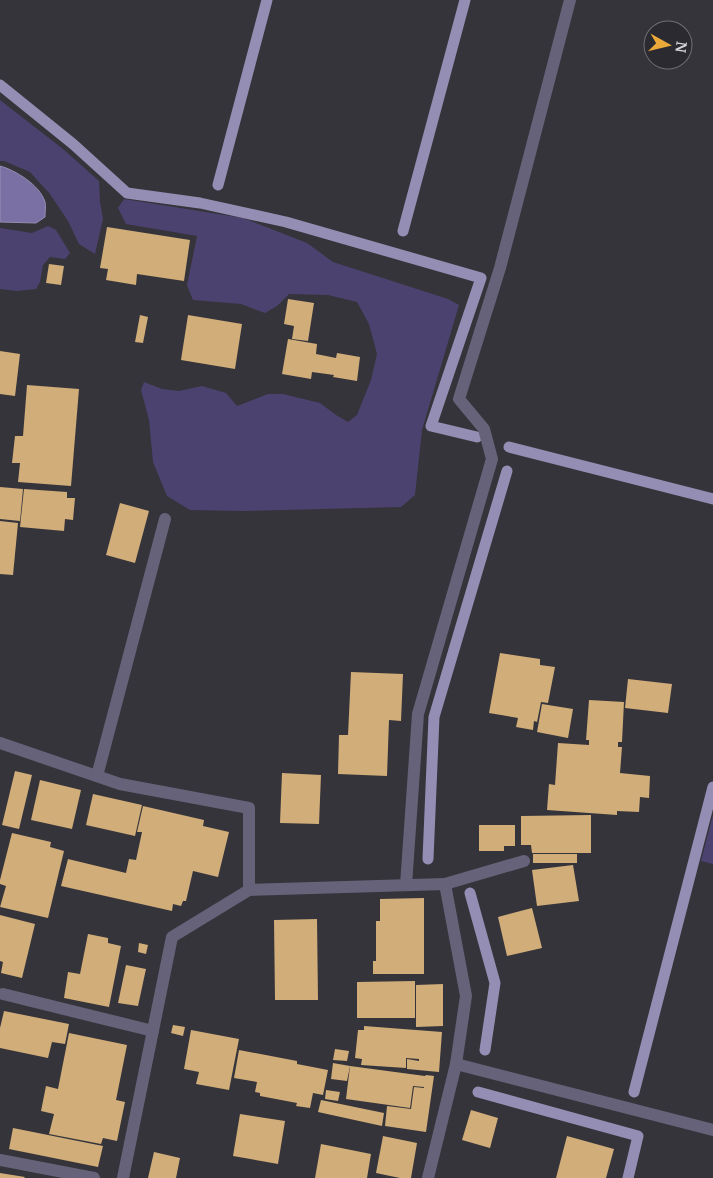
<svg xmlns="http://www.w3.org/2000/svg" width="713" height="1178" viewBox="0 0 713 1178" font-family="Merriweather,serif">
<rect width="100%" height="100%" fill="#35343a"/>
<g fill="#4c426f">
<polygon points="0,100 63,149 99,181 100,202 103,219 95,254 79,244 68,221 50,194 30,172 4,161 0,161"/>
<polygon points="124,199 243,218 307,243 333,262 448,299 459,305 422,430 415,495 401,507 242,511 190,510 167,496 153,462 149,420 141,390 144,382 162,389 179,391 202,386 226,393 237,406 268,394 283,394 320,403 336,415 348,422 357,415 371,380 377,354 369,324 357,302 328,295 289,294 277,306 265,313 241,304 193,300 187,285 197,236 126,224 118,208"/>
<polygon points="48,226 56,230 70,253 65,259 50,257 43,265 40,282 36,289 17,291 0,289 0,228 32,233"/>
<polygon points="713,815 713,864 701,861"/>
</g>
<path fill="#7a70a4" stroke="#958eb4" d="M0,166C15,170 40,185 45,202C46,206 45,213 45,217L36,223L0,222Z"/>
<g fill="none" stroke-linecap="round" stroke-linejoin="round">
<g stroke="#958eb4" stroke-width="11">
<polyline points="0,85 73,144 127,193 200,203 286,222 481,278 431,426 477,437"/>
<polyline points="218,185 267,0"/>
<polyline points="403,231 465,0"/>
<polyline points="509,447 713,499"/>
<polyline points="428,859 434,717 507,471"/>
<polyline points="470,893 495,983 485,1050"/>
<polyline points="478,1092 638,1136 628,1178"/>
<polyline points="634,1092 713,787"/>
</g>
</g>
<g fill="#d1ad7a">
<polygon points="107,227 190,240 184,281 137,274 136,285 106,280 108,269 100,268"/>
<polygon points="49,264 64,266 61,285 46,283"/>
<polygon points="288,299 314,303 308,341 292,339 294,326 284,324"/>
<polygon points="140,315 148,317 143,343 135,342"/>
<polygon points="188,315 242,324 235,369 181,360"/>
<polygon points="288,339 317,344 316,354 336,358 337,353 360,357 357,381 333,377 334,375 312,372 311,379 282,374"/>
<polygon points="0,351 20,354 15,396 0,394"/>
<polygon points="27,385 79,389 71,486 18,482 20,463 12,463 15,436 23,436"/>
<polygon points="0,487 23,489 20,521 0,519"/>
<polygon points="24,489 67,492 67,498 75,498 73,520 65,519 64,531 20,527"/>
<polygon points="120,503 149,511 135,563 106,555"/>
<polygon points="0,521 18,523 13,575 0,574"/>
<polygon points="500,653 540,659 540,665 555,667 548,703 541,702 537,722 534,721 533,730 516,727 518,718 489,713"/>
<polygon points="351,672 403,674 401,721 389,720 387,776 338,774 339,735 348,735"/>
<polygon points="628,679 672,684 668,713 625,708"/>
<polygon points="589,700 624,702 622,742 618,742 618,747 622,747 620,773 650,776 649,798 640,797 639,812 617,811 617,815 547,810 549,784 555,785 558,743 589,745 589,740 586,740"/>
<polygon points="542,704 573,709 568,738 537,732"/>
<polygon points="15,771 32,775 19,829 2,825"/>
<polygon points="282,773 321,775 319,824 280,823"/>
<polygon points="40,780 81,790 72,829 31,820"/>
<polygon points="93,794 142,805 135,836 86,825"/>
<polygon points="143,806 204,820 203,826 229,832 218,877 193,871 186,901 183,901 181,906 173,904 172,911 61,886 68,859 126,873 129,859 136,860 142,832 137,832"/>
<polygon points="591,815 591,853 532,853 531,845 521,845 521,816"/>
<polygon points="479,825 515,825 515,846 504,846 504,851 479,851"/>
<polygon points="12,833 51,842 50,847 64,851 48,918 0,907 6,886 0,884 0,880"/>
<rect x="533" y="854" width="44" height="9"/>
<polygon points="573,865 579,901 537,906 532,870"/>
<polygon points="424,898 424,974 373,974 373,961 376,961 376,921 380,921 380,899"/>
<polygon points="532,908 542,948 507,956 498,917"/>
<polygon points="0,915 35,924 22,978 1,973 3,962 0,961"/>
<polygon points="317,919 318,1000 275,1000 274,920"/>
<polygon points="88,934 108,938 108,943 121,946 109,1007 64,998 68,972 80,974"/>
<polygon points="139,943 148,945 146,954 138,952"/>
<polygon points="126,965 146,969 138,1006 118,1003"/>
<polygon points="415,981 415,1018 357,1018 357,982"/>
<polygon points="443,984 443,1026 416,1027 416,985"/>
<polygon points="4,1011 69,1024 65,1044 52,1042 48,1058 0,1048 0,1028"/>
<polygon points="173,1025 185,1027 183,1036 171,1033"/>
<polygon points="364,1026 442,1032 439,1072 407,1069 407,1059 419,1061 419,1059 406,1058 406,1068 361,1065 362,1059 355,1058 358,1030 364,1030"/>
<polygon points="191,1030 239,1039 229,1090 196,1084 199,1072 184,1069"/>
<polygon points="69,1033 127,1045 116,1100 125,1102 117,1141 103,1138 101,1144 49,1134 54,1114 41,1111 46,1086 58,1089"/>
<polygon points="335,1049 349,1051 347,1061 333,1060"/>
<polygon points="239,1050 297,1061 297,1064 328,1070 323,1095 313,1093 310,1108 296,1106 297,1103 260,1096 260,1093 255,1092 257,1082 234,1078"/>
<polygon points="333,1063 350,1066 347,1081 331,1079"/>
<polygon points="350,1066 425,1076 426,1075 434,1076 426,1132 385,1126 387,1106 411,1109 414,1087 424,1088 424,1087 413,1086 410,1108 346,1099"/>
<polygon points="326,1090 340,1092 338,1101 325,1099"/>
<polygon points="321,1100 384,1113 382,1126 318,1112"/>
<polygon points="471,1110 498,1118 490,1148 462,1140"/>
<polygon points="240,1114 285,1121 278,1164 233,1156"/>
<polygon points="13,1128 103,1146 98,1167 9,1149"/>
<polygon points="383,1136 417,1143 411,1178 400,1178 376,1173"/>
<polygon points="567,1136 614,1149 606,1178 556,1178"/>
<polygon points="321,1144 371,1154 367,1178 315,1178"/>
<polygon points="154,1152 180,1158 176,1178 148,1178"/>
<polygon points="0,1173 25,1177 24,1178 0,1178"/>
</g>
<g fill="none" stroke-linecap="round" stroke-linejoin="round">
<g stroke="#666279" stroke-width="12">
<polyline points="445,884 524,861"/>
<polyline points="3,994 153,1031"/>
</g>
<g stroke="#666279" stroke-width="12">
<polyline points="0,743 120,784 249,808 249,890 445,884 466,996 456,1064 428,1178"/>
<polyline points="97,776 165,519"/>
<polyline points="406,885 418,714 492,459 484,429 459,399 500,268 570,0"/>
<polyline points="456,1064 713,1130"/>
<polyline points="0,1160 94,1178"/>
<polyline points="123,1178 172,937 249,890"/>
</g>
</g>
<g transform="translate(668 45) rotate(98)"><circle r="24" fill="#2b2a30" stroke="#6f6e73"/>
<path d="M0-4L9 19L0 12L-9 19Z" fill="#eba93a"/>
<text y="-8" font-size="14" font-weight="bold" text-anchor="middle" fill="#d5d4d8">N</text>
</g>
</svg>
